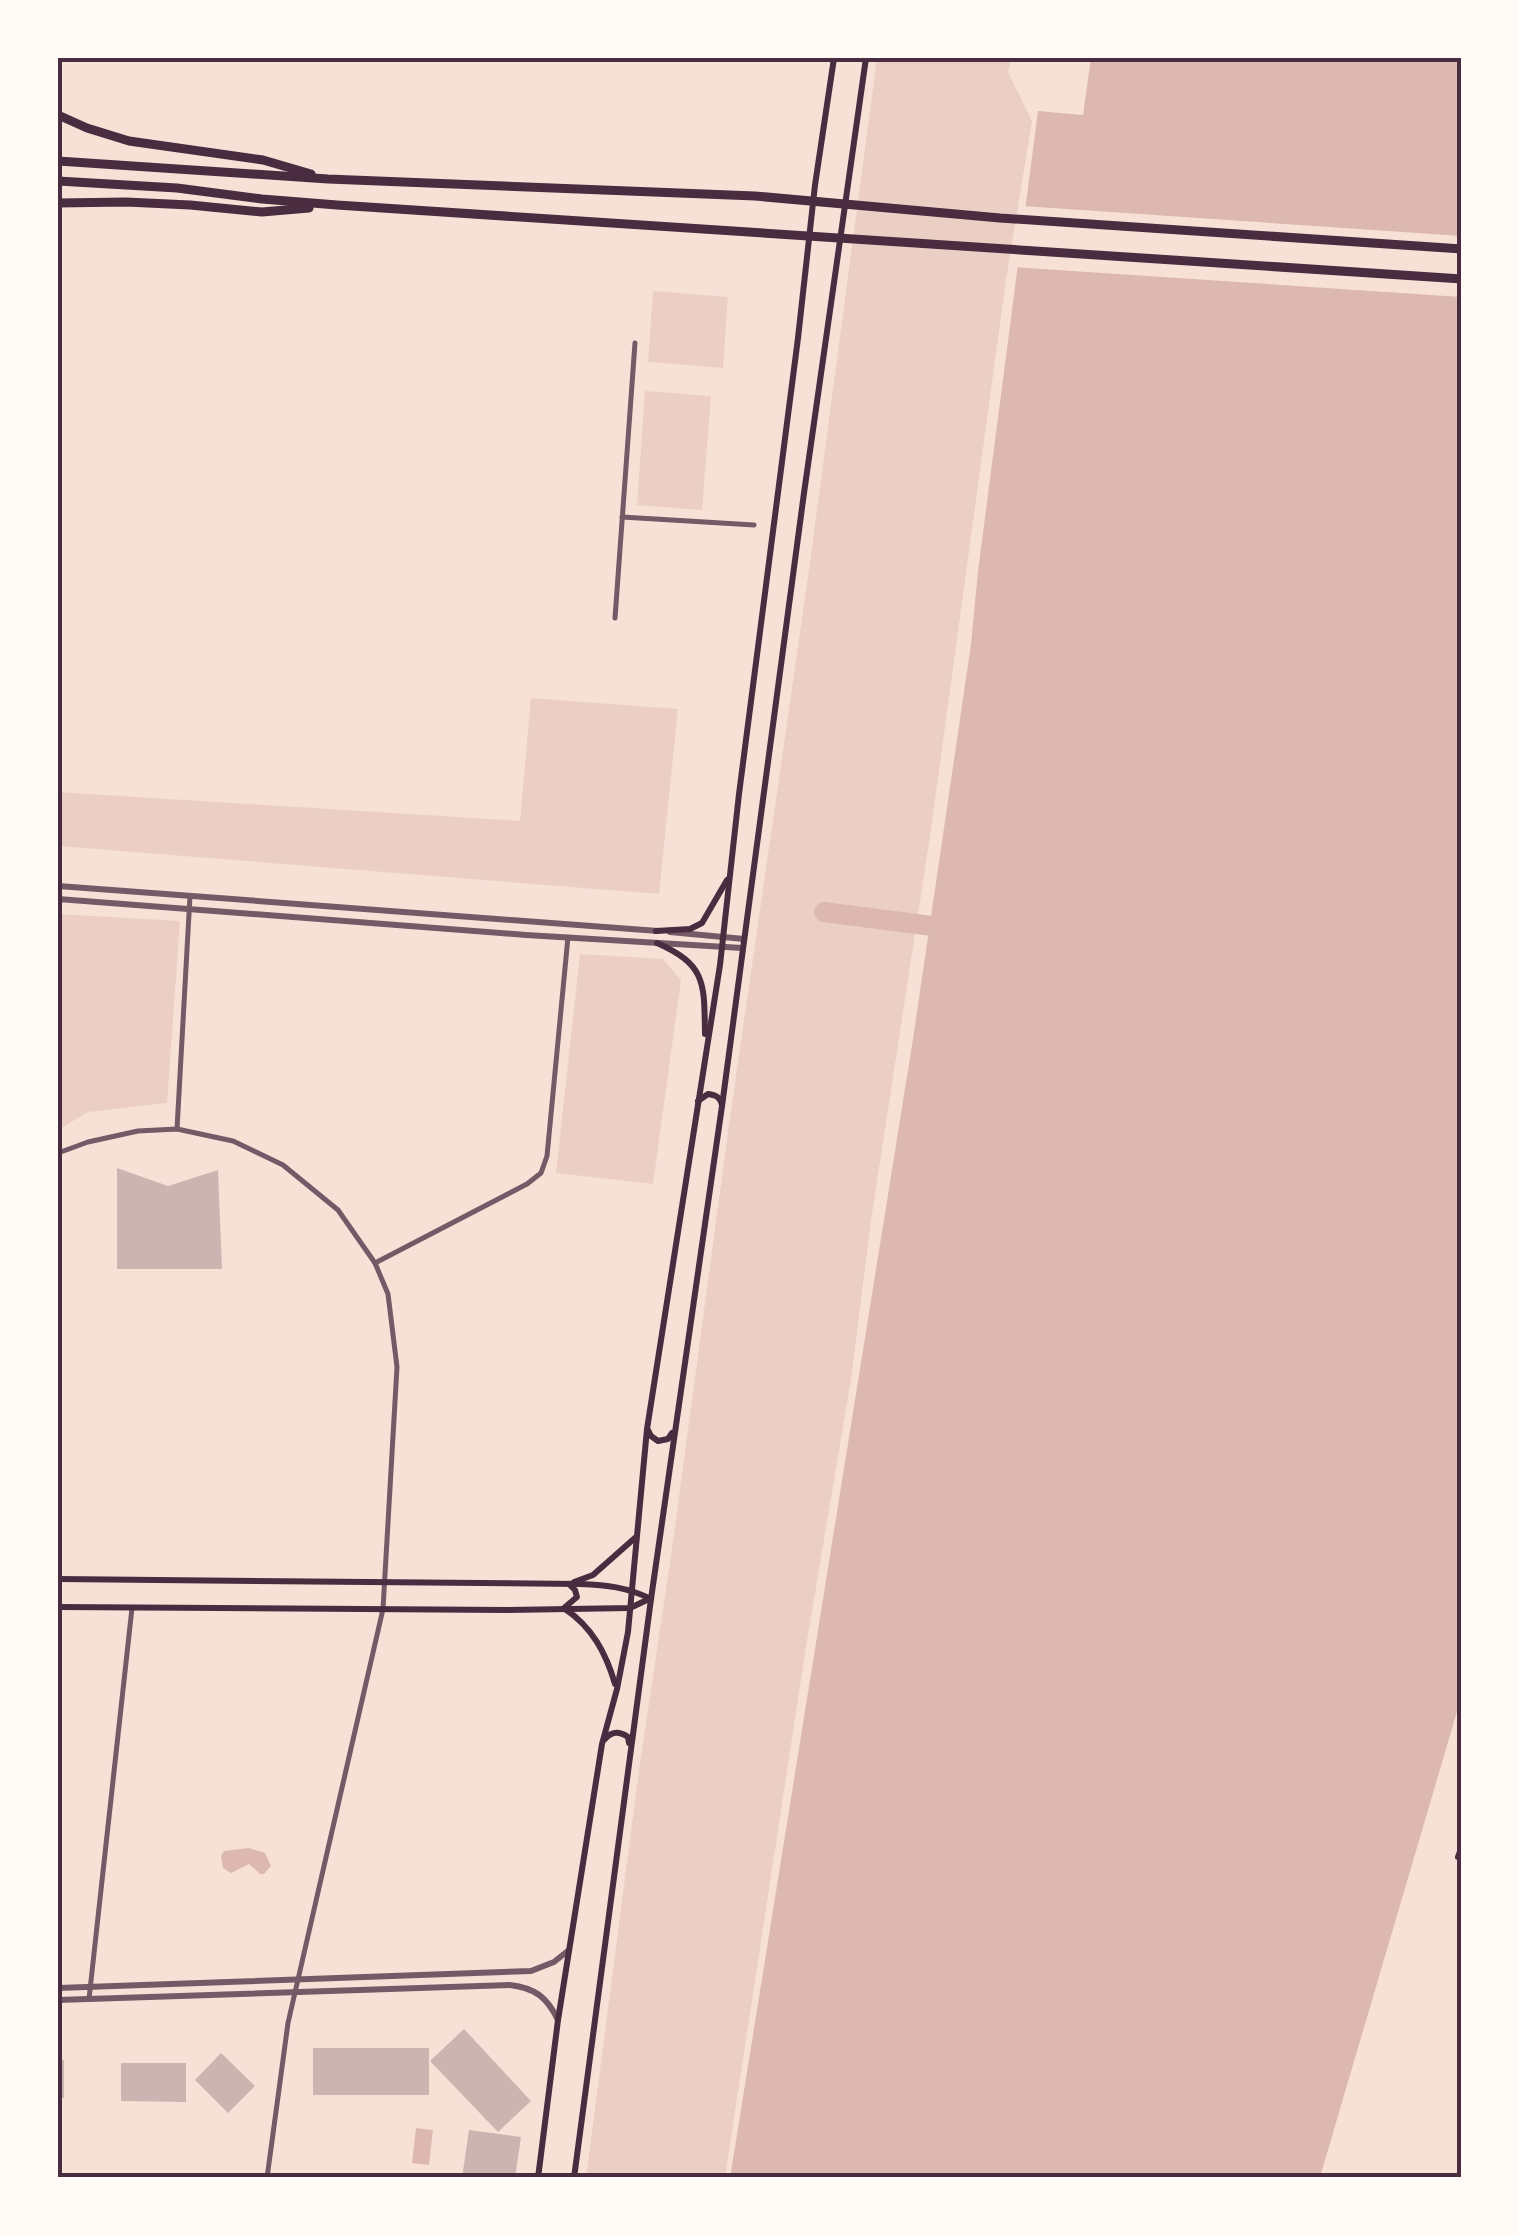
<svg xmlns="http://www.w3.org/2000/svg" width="1519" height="2235" viewBox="0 0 1519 2235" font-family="Montserrat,sans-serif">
<rect width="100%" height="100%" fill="#f7e1d7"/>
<g fill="#ebcfc5">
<polygon points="877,58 1011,58 1008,72 1032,121 1006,280 931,830 872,1214 851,1379 806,1647 725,2177 586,2178 639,1770 672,1549 728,1132 809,570"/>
<polygon points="653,291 728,297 723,368 648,362"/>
<polygon points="645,391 711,396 702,510 637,505"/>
<polygon points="531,698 678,709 659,894 58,846 58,792 520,821"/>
<polygon points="58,914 180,921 167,1103 88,1112 58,1130"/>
<polygon points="580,954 663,959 681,980 653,1184 556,1173"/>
</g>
<g fill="#dcb8b0">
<polygon points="1091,58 1461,58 1461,1698 1320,2177 730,2178 913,1039 971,644 978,571 1038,111 1083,115"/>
<polygon points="249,1848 265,1853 271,1866 264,1874 260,1874 249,1864 231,1873 223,1868 221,1856 224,1851"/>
<polygon points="416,2128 433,2130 429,2165 412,2163"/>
</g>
<polygon fill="#f7e1d7" points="1022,206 1461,236 1461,297 1013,267"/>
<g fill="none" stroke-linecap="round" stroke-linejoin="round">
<polyline stroke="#dcb8b0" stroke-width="20" points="824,912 955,929"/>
</g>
<g fill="#ccb4b1">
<polygon points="117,1168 168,1186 218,1170 222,1269 117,1269"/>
<polygon points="464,2029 531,2101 498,2132 430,2061"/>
<rect x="313" y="2048" width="116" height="47"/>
<polygon points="221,2053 255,2086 228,2113 195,2080"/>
<rect x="58" y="2060" width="6" height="38"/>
<polygon points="121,2063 186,2063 186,2102 121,2101"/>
<polygon points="469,2130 521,2137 515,2178 462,2178"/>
</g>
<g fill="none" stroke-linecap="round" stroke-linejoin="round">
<g stroke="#755966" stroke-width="5">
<polyline points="622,517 754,525"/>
<polyline points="615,618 635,343"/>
<polyline points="177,1129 190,896"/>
<polyline points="58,1153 88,1142 138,1131 177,1129 233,1141 283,1165 338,1210 375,1263 388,1294 397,1367 383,1609 288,2023 267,2178"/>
<polyline points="375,1263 527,1184 541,1173 547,1156 568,937"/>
<polyline points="89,1999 132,1608"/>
</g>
<g stroke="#755966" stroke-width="6">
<polyline points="58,886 658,931"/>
<polyline points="58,899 526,935 742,948"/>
<polyline points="670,932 744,939"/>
<polyline points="58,1988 531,1971 554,1962 569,1950"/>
<path d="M58,2000L510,1985C535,1988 547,1997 558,2020"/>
</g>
<g stroke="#4a2c40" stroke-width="6">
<polyline points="656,931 690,929 702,923 727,880"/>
<path d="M657,943C707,965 704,984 705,1034"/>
<path d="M698,1101L708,1094C716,1095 720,1097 722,1105"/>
<polyline points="648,1430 651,1436 658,1441 668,1439 672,1433"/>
<path d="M58,1579L580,1584C606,1585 627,1587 651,1599"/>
<polyline points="574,1582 593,1575 636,1537"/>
<polyline points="58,1607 507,1610 630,1608 649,1599"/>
<polyline points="564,1608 577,1597 575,1590 569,1584"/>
<path d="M565,1609C592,1627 606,1653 615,1684"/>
<path d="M605,1739C612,1731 619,1731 628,1737L629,1743"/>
<polyline points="1458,1857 1462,1846"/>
<polyline points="538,2178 558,2020 602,1744 617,1689 628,1632 647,1429 720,965 739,794 798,338 815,185 834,58"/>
<polyline points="574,2178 651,1599 722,1106 804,493 866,58"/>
</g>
<g stroke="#4a2c40" stroke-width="9">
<polyline points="58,115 87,128 129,141 263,160 311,174"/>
<polyline points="58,161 328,179 755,196 1000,218 1462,249"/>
<polyline points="58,181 177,188 262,199 337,205 1462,279"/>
<polyline points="58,203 126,202 190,205 262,212 309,208"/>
</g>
</g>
<rect width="1519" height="2235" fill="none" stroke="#fffaf5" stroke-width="120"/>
<rect x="60" y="60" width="1399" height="2115" fill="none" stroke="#4a2c40" stroke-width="4"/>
</svg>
